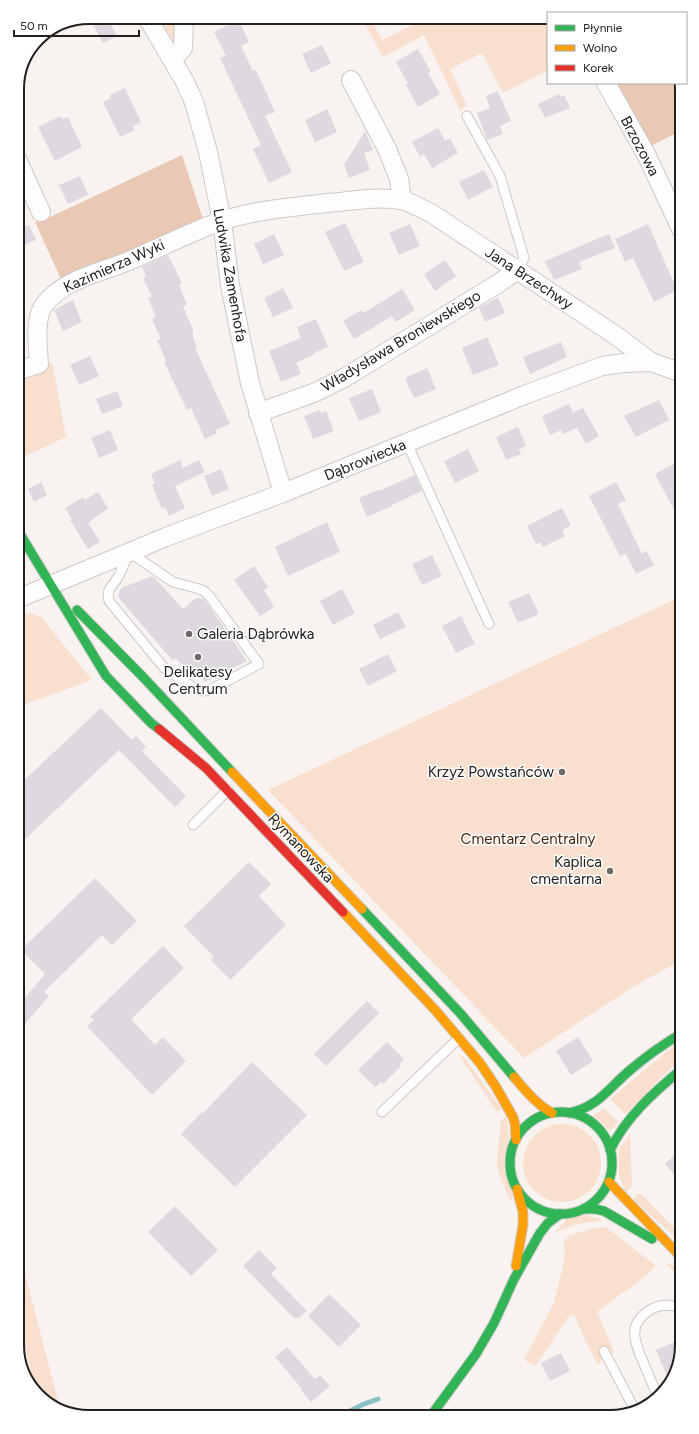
<svg xmlns="http://www.w3.org/2000/svg" width="699" height="1434" viewBox="0 0 699 1434" font-family="Figtree,sans-serif">
<rect width="100%" height="100%" fill="#f8f3f0"/>
<g fill="#f9dfce">
<polygon points="160,17 177,17 176,40 173,42"/>
<polygon points="361,17 370,17 382,40 419,22 417,17 548,17 548,70 503,93 482,53 450,69 467,106 460,110 424,35 383,57"/>
<polygon points="52,362 66,437 17,460 17,381 21,381"/>
<polygon points="682,596 682,960 636,985 524,1058 268,790"/>
<polygon points="31,613 41,617 92,680 17,707 17,616"/>
<polygon points="682,1039 682,1057 625,1114 610,1099"/>
<polygon points="459,1055 463,1056 502,1109 496,1111"/>
<polygon points="604,1108 618,1122 609,1131 600,1120 593,1116"/>
<polygon points="507,1116 509,1136 504,1161 504,1169 511,1189 513,1204 502,1183 497,1167 497,1160 501,1120"/>
<circle cx="562" cy="1163" r="39"/>
<polygon points="630,1134 632,1186 626,1193 619,1176 619,1149"/>
<polygon points="638,1194 641,1194 682,1236 682,1242 633,1200"/>
<polygon points="586,1215 603,1220 574,1225 554,1233 568,1218"/>
<polygon points="606,1227 656,1266 648,1274 597,1312 614,1352 603,1357 598,1365 585,1340 575,1316 570,1314 536,1365 524,1360 554,1303 563,1266 565,1252 564,1245 565,1240 570,1235 595,1228"/>
<polygon points="17,1243 60,1408 49,1405 36,1389 17,1320"/>
<polygon points="668,1263 669,1263 682,1272 682,1278 667,1265"/>
</g>
<g fill="#e9c9b4">
<polygon points="612,83 681,83 682,89 682,130 649,147"/>
<polygon points="182,155 203,219 61,279 35,222 50,217"/>
</g>
<g fill="none" stroke-linecap="round" stroke-linejoin="round">
<polyline stroke="#89c1c5" stroke-width="5" points="338,1417 364,1404 378,1399"/>
</g>
<g fill="#ded8e1">
<polygon points="89,17 107,17 117,36 103,43"/>
<polygon points="239,20 249,42 241,46 253,71 256,70 275,112 265,116 292,172 269,183 253,149 261,145 220,58 226,56 214,32"/>
<polygon points="322,45 331,63 311,73 302,54"/>
<polygon points="418,49 431,72 428,73 440,94 418,107 406,85 408,84 396,62"/>
<polygon points="125,88 141,122 133,126 135,130 120,137 103,102 111,98 110,95"/>
<polygon points="498,91 511,121 500,126 503,134 487,140 477,113 490,108 486,96"/>
<polygon points="559,94 561,97 564,95 570,108 545,118 538,104"/>
<polygon points="327,109 337,132 315,142 305,120"/>
<polygon points="60,116 62,119 68,117 82,147 55,161 38,127"/>
<polygon points="438,128 445,141 450,138 458,153 432,168 424,154 420,157 412,142"/>
<polygon points="365,131 373,150 364,153 370,170 349,178 344,165"/>
<polygon points="484,170 493,187 468,200 459,182"/>
<polygon points="80,176 88,195 68,204 59,185"/>
<polygon points="345,223 364,262 344,271 325,232"/>
<polygon points="410,224 420,246 399,255 389,233"/>
<polygon points="648,224 677,290 654,302 633,258 625,262 615,239"/>
<polygon points="29,225 36,240 17,248 17,230"/>
<polygon points="274,234 284,255 263,264 254,244"/>
<polygon points="609,234 615,248 579,262 582,269 554,280 545,261"/>
<polygon points="168,255 182,283 179,285 187,305 183,306 193,330 193,338 197,347 195,348 230,424 216,430 217,433 205,439 191,408 187,410 164,362 166,361 157,340 161,339 152,319 156,317 148,298 152,297 143,278 146,276 142,267"/>
<polygon points="445,260 456,276 435,291 424,274"/>
<polygon points="283,288 293,308 273,317 264,298"/>
<polygon points="402,289 415,310 396,322 392,316 354,339 343,321 362,310 364,313"/>
<polygon points="498,297 505,313 485,322 479,308"/>
<polygon points="73,300 82,322 63,331 54,310"/>
<polygon points="316,319 328,347 314,353 315,354 296,363 301,374 281,382 269,351 301,338 297,327"/>
<polygon points="487,337 499,365 473,375 462,348"/>
<polygon points="561,342 567,357 530,374 523,357"/>
<polygon points="90,356 99,376 79,385 70,365"/>
<polygon points="427,368 436,389 414,398 405,378"/>
<polygon points="372,389 381,412 359,421 349,398"/>
<polygon points="117,391 123,406 102,414 96,399"/>
<polygon points="659,400 669,420 636,437 624,416"/>
<polygon points="569,404 573,413 583,408 599,436 586,444 577,428 563,434 561,430 550,435 542,416"/>
<polygon points="319,410 321,413 326,411 334,431 313,439 304,416"/>
<polygon points="518,427 526,446 519,449 521,454 506,460 496,437"/>
<polygon points="110,430 118,450 99,458 91,438"/>
<polygon points="468,449 479,471 455,483 444,461"/>
<polygon points="180,460 183,468 199,460 205,472 175,486 185,508 169,516 165,507 162,509 152,485 155,483 151,474"/>
<polygon points="677,462 682,471 682,525 655,474"/>
<polygon points="221,469 229,489 212,496 204,476"/>
<polygon points="415,475 422,491 392,505 392,506 367,517 359,498 378,490 379,491"/>
<polygon points="41,482 47,495 34,502 28,489"/>
<polygon points="616,482 626,500 618,504 642,554 647,551 654,565 636,574 626,554 620,556 589,496"/>
<polygon points="98,492 108,508 88,523 100,542 88,549 70,520 72,519 65,508 83,497 85,500"/>
<polygon points="562,508 571,525 562,530 565,536 543,547 540,542 536,544 527,526"/>
<polygon points="327,522 340,552 288,576 275,547"/>
<polygon points="432,555 442,576 422,585 412,564"/>
<polygon points="254,566 268,587 264,590 274,607 260,616 234,580"/>
<polygon points="153,576 183,609 196,598 204,599 247,661 205,682 190,665 186,669 175,658 173,661 118,597 120,590 123,587"/>
<polygon points="342,589 355,613 333,625 320,601"/>
<polygon points="529,593 539,614 518,623 508,602"/>
<polygon points="398,612 406,627 380,639 373,625"/>
<polygon points="461,616 475,644 456,653 442,626"/>
<polygon points="388,654 397,671 368,686 359,669"/>
<polygon points="101,708 132,740 136,736 146,747 142,751 186,796 175,807 119,750 17,847 17,787"/>
<polygon points="249,862 271,884 259,896 286,925 230,980 211,960 214,957 184,926"/>
<polygon points="95,878 137,921 112,945 102,935 44,992 49,996 17,1033 17,1007 45,974 21,950"/>
<polygon points="163,946 184,968 131,1019 155,1045 163,1037 186,1061 152,1095 87,1026 94,1020 90,1017"/>
<polygon points="367,1001 379,1013 326,1066 314,1054"/>
<polygon points="578,1037 593,1061 571,1075 556,1051"/>
<polygon points="387,1042 404,1059 399,1064 401,1066 383,1084 381,1082 375,1087 358,1070"/>
<polygon points="252,1062 307,1115 235,1187 181,1134 202,1112 203,1113"/>
<polygon points="682,1149 682,1183 665,1164"/>
<polygon points="175,1206 218,1250 191,1276 148,1232"/>
<polygon points="259,1250 277,1268 271,1274 307,1311 299,1318 294,1318 243,1266"/>
<polygon points="329,1294 361,1325 339,1347 308,1316"/>
<polygon points="682,1339 682,1345 670,1383 656,1350"/>
<polygon points="287,1347 315,1379 320,1375 330,1386 311,1402 301,1390 302,1389 275,1357"/>
<polygon points="561,1353 570,1371 550,1381 541,1363"/>
</g>
<g fill="none" stroke-linecap="round" stroke-linejoin="round">
<g stroke="#cdc9c6" stroke-width="11">
<g id="lane">
<polyline points="467,116 500,176 524,258 517,270"/>
<polyline points="407,443 489,624"/>
<polygon points="129,552 173,582 196,588 204,591 210,597 259,664 210,690 204,691 196,689 165,669 109,601 108,595 109,590 119,576"/>
<polyline points="193,825 228,790"/>
<polyline points="382,1112 459,1038"/>
<polyline points="604,1351 636,1412"/>
<path d="M657,1395C653,1385 648,1374 644,1364C635,1343 626,1325 650,1310C660,1304 671,1304 682,1309"/>
</g>
</g>
<g stroke="#cdc9c6" stroke-width="20">
<g id="street">
<polyline points="147,17 185,82 194,102 208,152 222,221 230,285 250,383 283,493"/>
<polyline points="172,60 183,48 184,17"/>
<polyline points="351,80 387,149 399,179 402,200"/>
<polyline points="606,83 647,156 682,231"/>
<polyline points="17,159 41,212"/>
<path d="M17,371L39,364C38,347 34,319 44,305C62,280 99,273 126,262C158,249 188,233 221,221C255,210 292,207 328,203C352,201 376,196 400,200C410,201 421,209 431,213L618,337L651,362"/>
<polyline points="258,413 316,392 344,378 499,283 517,270"/>
<polyline points="17,599 166,537 283,493 527,394 602,366 624,363 651,362 682,373"/>
</g>
</g>
<g stroke="#cdc9c6" stroke-width="11">
<g id="fast">
<polyline points="17,529 106,676 151,723 159,729"/>
<polyline points="77,610 143,677 232,772"/>
<polyline points="362,909 460,1013 514,1077"/>
<circle cx="561" cy="1163" r="51"/>
<path d="M569,1113C598,1107 608,1089 629,1071C645,1057 664,1044 682,1033"/>
<path d="M610,1150C626,1117 654,1092 682,1069"/>
<polyline points="584,1209 595,1209 604,1211 652,1239"/>
<polyline points="430,1417 476,1354 494,1323 514,1279 540,1233 548,1223 560,1214"/>
</g>
</g>
<g stroke="#cdc9c6" stroke-width="11">
<g id="slow">
<polyline points="232,772 362,909"/>
<polyline points="343,912 436,1011 480,1063 496,1087 513,1117 515,1124 516,1140"/>
<path d="M514,1077C526,1091 536,1104 552,1113"/>
<polyline points="609,1182 682,1258"/>
<polyline points="516,1266 523,1225 523,1212 517,1189"/>
</g>
</g>
<g stroke="#cdc9c6" stroke-width="11">
<polyline id="jam" points="159,729 206,768 343,912"/>
</g>
<use href="#lane" stroke="#fefdfd" stroke-width="9"/>
<use href="#street" stroke="#fefdfd" stroke-width="18"/>
<use href="#fast" stroke="#30b455" stroke-width="9"/>
<use href="#slow" stroke="#ff9f0a" stroke-width="9"/>
<use href="#jam" stroke="#e5322d" stroke-width="9"/>
<polyline stroke="#d7d5d4" stroke-width="3" stroke-dasharray="8 4" stroke-linecap="butt" points="17,1343 26,1377"/>
</g>
<g fill="#6e6a68" stroke="#fff" stroke-width="1.5">
<circle cx="189" cy="634" r="4"/>
<circle cx="198" cy="657" r="4"/>
<circle cx="562" cy="772" r="4"/>
<circle cx="610" cy="871" r="4"/>
</g>
<g text-anchor="middle" dominant-baseline="central" stroke-width="3" stroke-linejoin="round" paint-order="stroke">
<g font-size="15" fill="#23201e" stroke="#fff">
<text transform="translate(640 146) rotate(62)">Brzozowa</text>
<text transform="translate(114 266) rotate(-24)">Kazimierza Wyki</text>
<text transform="translate(230 275) rotate(80)">Ludwika Zamenhofa</text>
<text transform="translate(529 278) rotate(33)">Jana Brzechwy</text>
<text transform="translate(401 341) rotate(-31)">Władysława Broniewskiego</text>
<text transform="translate(365 460) rotate(-22)">Dąbrowiecka</text>
<text transform="translate(301 848) rotate(47)">Rymanowska</text>
</g>
<g font-size="15" fill="#23201e" stroke="#fff" text-anchor="end">
<text x="197" y="634" text-anchor="start">Galeria Dąbrówka</text>
<text x="198" y="672" text-anchor="middle">Delikatesy<tspan x="198" dy="17">Centrum</tspan></text>
<text x="554" y="772">Krzyż Powstańców</text>
<text x="602" y="862">Kaplica<tspan x="602" dy="17">cmentarna</tspan></text>
</g>
<g font-size="15" fill="#482408" stroke="#fff">
<text x="528" y="839">Cmentarz Centralny</text>
</g>
</g>
<path d="M0 0H699V1434H0ZM89 24H610A65 65 0 0 1 675 89V1345A65 65 0 0 1 610 1410H89A65 65 0 0 1 24 1345V89A65 65 0 0 1 89 24Z" fill="#fff" fill-rule="evenodd"/>
<path fill="none" stroke="#23201e" stroke-width="2" d="M89 24H610A65 65 0 0 1 675 89V1345A65 65 0 0 1 610 1410H89A65 65 0 0 1 24 1345V89A65 65 0 0 1 89 24Z"/>
<rect x="547" y="12" width="140" height="72" fill="#ffffff" stroke="#a7a6a5"/>
<rect x="555" y="25" width="20" height="6" fill="#30b455" stroke="#a7a6a5"/>
<text x="583" y="32" font-size="12" fill="#23201e">Płynnie</text>
<rect x="555" y="45" width="20" height="6" fill="#ff9f0a" stroke="#a7a6a5"/>
<text x="583" y="52" font-size="12" fill="#23201e">Wolno</text>
<rect x="555" y="65" width="20" height="6" fill="#e5322d" stroke="#a7a6a5"/>
<text x="583" y="72" font-size="12" fill="#23201e">Korek</text>
<path d="M14 30v6h125v-6" fill="none" stroke="#23201e" stroke-width="2"/>
<text x="20" y="30" font-size="12" fill="#23201e" stroke="#ffffff" stroke-width="3" paint-order="stroke">50 m</text>
</svg>
